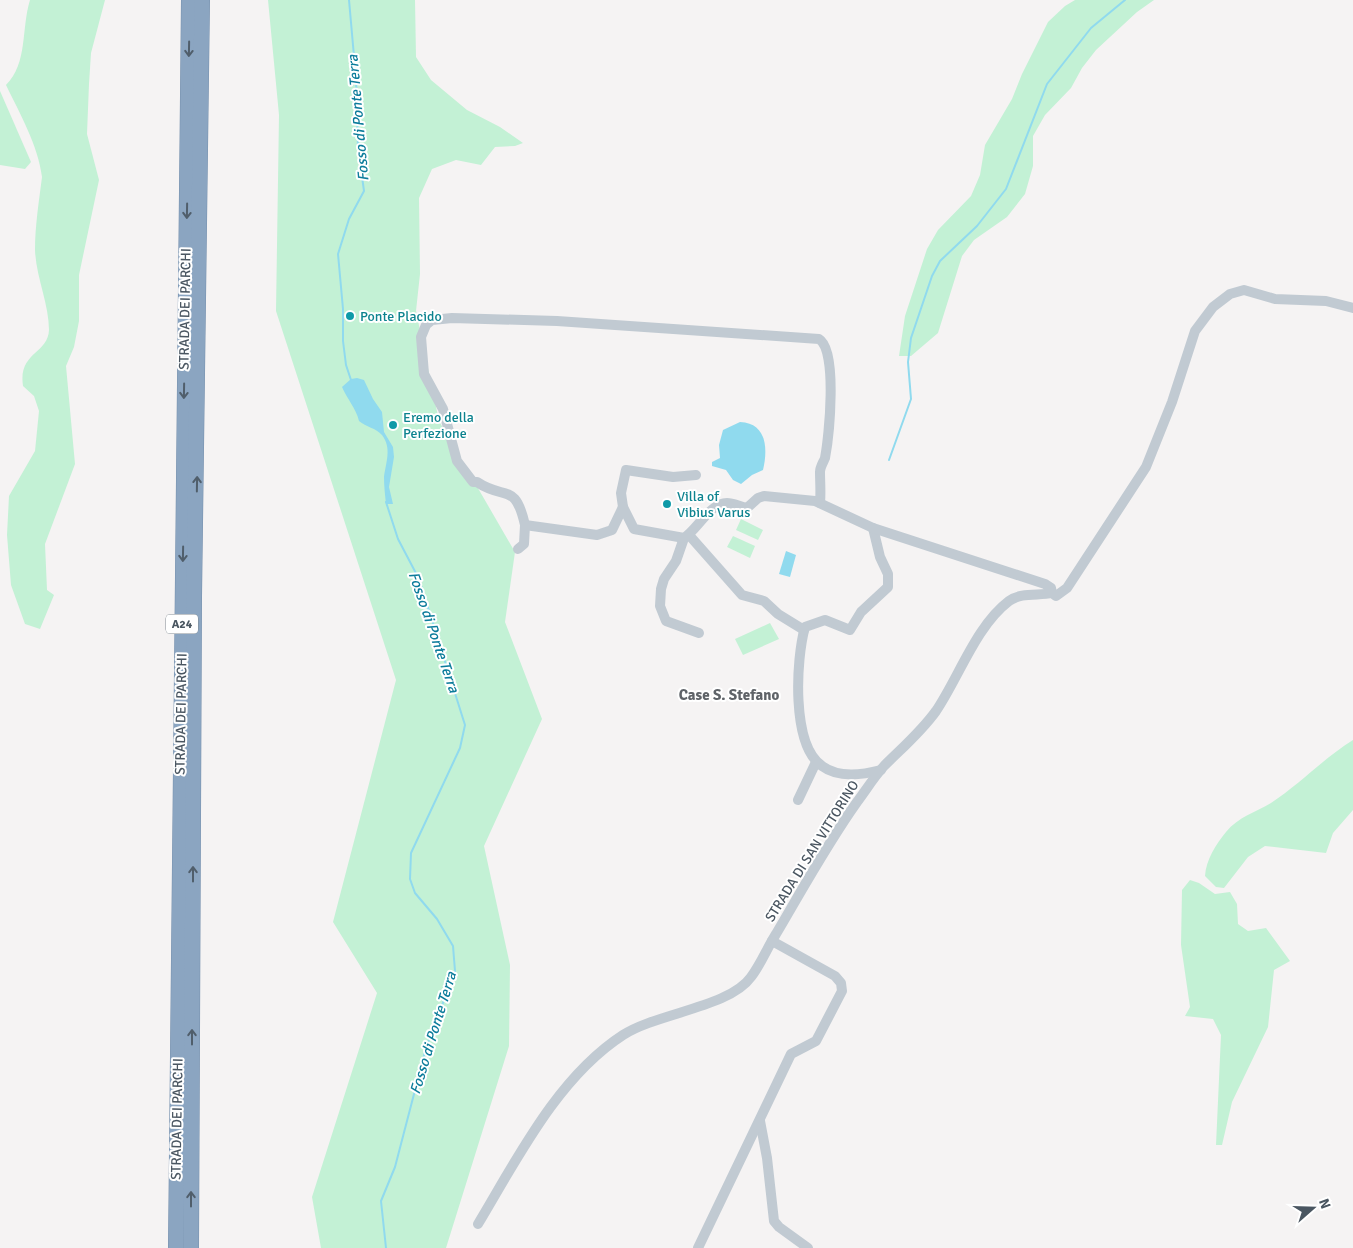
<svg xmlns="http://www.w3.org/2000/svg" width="1353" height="1248" viewBox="0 0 1353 1248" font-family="Signika,sans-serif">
<rect width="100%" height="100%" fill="#f5f3f3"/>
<g fill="#c3f1d5">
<path d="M30,0H105L91,53L89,84L87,134L99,180L79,275V321L74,347L66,366L75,464L45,544L47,590L54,595L40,629L25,624L11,585L7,535L9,496L35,451L39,411L34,396L23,386C18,352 48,354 49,330C49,304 36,277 35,250C35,226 39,201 42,177C38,145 20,114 6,85C28,63 21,29 30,0Z"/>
<polygon points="268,0 415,0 416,57 431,80 467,110 500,127 523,143 515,146 495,147 481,165 456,160 432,169 419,198 420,274 416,311 439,421 515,552 505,622 542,719 484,846 510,965 509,1046 446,1248 321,1248 312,1197 377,993 333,922 396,680 276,311 279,115"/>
<polygon points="1075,0 1154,0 1137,12 1096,50 1082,68 1071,88 1045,115 1033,136 1033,166 1025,194 1007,217 974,240 962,256 938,333 911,356 899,356 905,316 927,249 938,230 971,196 980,175 985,145 1012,99 1022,74 1048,22 1065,6"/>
<polygon points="0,91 31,162 25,169 0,165"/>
<polygon points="741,519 763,530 758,540 736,530"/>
<polygon points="733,536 755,546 750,558 727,547"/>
<polygon points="770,623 779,639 743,655 735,639"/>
<path d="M1353,740V810L1333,833L1326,853L1265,846L1248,857L1224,888L1216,887L1205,876C1206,860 1216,844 1226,832C1238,817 1256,812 1271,803C1300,784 1324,758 1353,740Z"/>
<polygon points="1190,880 1199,883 1215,894 1230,892 1237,904 1238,924 1248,931 1266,928 1290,961 1274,970 1268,1027 1232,1102 1222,1145 1216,1145 1221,1035 1213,1019 1185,1016 1190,1007 1181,945 1182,890"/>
</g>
<g fill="#90daee">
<path d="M357,378L364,380L373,399L382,412L384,432L393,447L394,457L389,487L393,504H386C385,495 384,486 384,477C386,462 392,448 382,435C376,428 366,427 359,421C356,408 347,399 342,387L351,379Z"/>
<path d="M740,422C767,423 768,449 763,470L752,475L741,484L733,480L726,470L712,466V462L720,458L719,445L723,430Z"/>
<polygon points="786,551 796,555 790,577 779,574"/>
</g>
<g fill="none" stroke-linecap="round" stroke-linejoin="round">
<g stroke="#90daee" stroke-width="2">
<polyline points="349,0 356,79 358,148 364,191 349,219 338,254 343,309 343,341 346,365 351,380"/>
<polyline points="889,460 911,399 908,362 911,338 932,276 940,261 977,226 1006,189 1047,84 1091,28 1125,0"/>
<polyline points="386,1248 381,1201 395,1167 426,1048 455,971 453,946 437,919 415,893 410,879 411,853 460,748 465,725 419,579 398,539 386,502"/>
</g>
<g stroke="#7690ad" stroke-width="16">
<g id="highway">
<polyline points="176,1248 189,0"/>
<polyline points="191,1248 194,597 202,0"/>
</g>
</g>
<g stroke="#c1cad2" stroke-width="10">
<polyline points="623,507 621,493 626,470 673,477 696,475"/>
<path d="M525,525C515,481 505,501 477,482H473L457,461L443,409L424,374L421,337L426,325L432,320L452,318L557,321L819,339C838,350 829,437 825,458C823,463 820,467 820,472C820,482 821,492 820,503"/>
<path d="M873,528L880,557L888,574V587L861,612L850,630L825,620L805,627C796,659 791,745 822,766C838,778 862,775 881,770"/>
<polyline points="689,535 742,595 764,601 778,614 804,630"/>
<polyline points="684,538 676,561 664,579 661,589 660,606 666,621 699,633"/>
<path d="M518,549L524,544L525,525L597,535L612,530L623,507L634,529L684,538C698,529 710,503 727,503C734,503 740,507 747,508L758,498L764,496L815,501L873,528L1045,584L1051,588L1052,593"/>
<polyline points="798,800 816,762"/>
<polyline points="760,1121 767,1158 774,1221 779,1227 808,1248"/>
<path d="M478,1224C517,1159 558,1077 623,1035C657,1013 730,1007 751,977C761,964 767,948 776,934C802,890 827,844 857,802C866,790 874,777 884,766C902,748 921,732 936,711C959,677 976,626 1009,601C1021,592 1039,596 1052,593L1056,596L1067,588L1146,467L1172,402L1195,331L1213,307L1230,294L1244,290L1275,299L1326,301L1353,308"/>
<polyline points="698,1248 791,1054 816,1041 842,991 841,983 835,976 772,941"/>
</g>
<use href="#highway" stroke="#8ba5c1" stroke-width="15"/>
</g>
<defs><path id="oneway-shaft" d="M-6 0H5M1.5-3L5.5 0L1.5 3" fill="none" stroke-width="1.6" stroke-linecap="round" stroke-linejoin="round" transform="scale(1.25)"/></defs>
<g stroke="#505e6b">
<use href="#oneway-shaft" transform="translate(189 49) rotate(91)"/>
<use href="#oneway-shaft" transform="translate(187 211) rotate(91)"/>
<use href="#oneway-shaft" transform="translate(184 391) rotate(91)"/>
<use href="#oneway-shaft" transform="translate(197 484) rotate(-89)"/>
<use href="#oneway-shaft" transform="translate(183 554) rotate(91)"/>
<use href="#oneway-shaft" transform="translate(193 874) rotate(-90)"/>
<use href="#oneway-shaft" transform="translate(192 1037) rotate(-90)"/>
<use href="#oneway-shaft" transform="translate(191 1199) rotate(-90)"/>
</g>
<g fill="#0f9aa8" stroke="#fff" stroke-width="2">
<circle cx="350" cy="316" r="5"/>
<circle cx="393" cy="425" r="5"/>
<circle cx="667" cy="504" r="5"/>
</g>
<g text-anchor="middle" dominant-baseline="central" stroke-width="4" stroke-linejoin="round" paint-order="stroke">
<rect fill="#fff" stroke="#808990" stroke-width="1" x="166" y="614.5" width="32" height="19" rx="4"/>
<g font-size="12" font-weight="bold" fill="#4a5661">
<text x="182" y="624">A24</text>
</g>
<g font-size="14" fill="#4a5661" stroke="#fff">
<text transform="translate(185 309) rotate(-89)">STRADA DEI PARCHI</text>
<text transform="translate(181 714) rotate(-89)">STRADA DEI PARCHI</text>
<text transform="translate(812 851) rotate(-58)">STRADA DI SAN VITTORINO</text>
<text transform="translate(177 1119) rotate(-89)">STRADA DEI PARCHI</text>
</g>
<g font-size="14" fill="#0d838f" stroke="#fff" text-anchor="start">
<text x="360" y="316">Ponte Placido</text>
<text x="403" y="417">Eremo della<tspan x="403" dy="16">Perfezione</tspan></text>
<text x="677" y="496">Villa of<tspan x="677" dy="16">Vibius Varus</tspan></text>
</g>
<g font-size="15" font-style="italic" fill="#0c7c9b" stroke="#fff">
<text transform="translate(358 118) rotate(-95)">Fosso di Ponte Terra</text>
<text transform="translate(434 632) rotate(71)">Fosso di Ponte Terra</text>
<text transform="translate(433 1033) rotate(-73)">Fosso di Ponte Terra</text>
</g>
<g font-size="15" font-weight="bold" fill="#5f6368" stroke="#fff">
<text x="729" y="695">Case S. Stefano</text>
</g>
</g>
<g transform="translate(1313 1208) rotate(70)" stroke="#ffffff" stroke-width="4" paint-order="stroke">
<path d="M0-4L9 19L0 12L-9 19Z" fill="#4a5661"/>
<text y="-8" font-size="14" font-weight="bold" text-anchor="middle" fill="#4a5661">N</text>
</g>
</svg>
